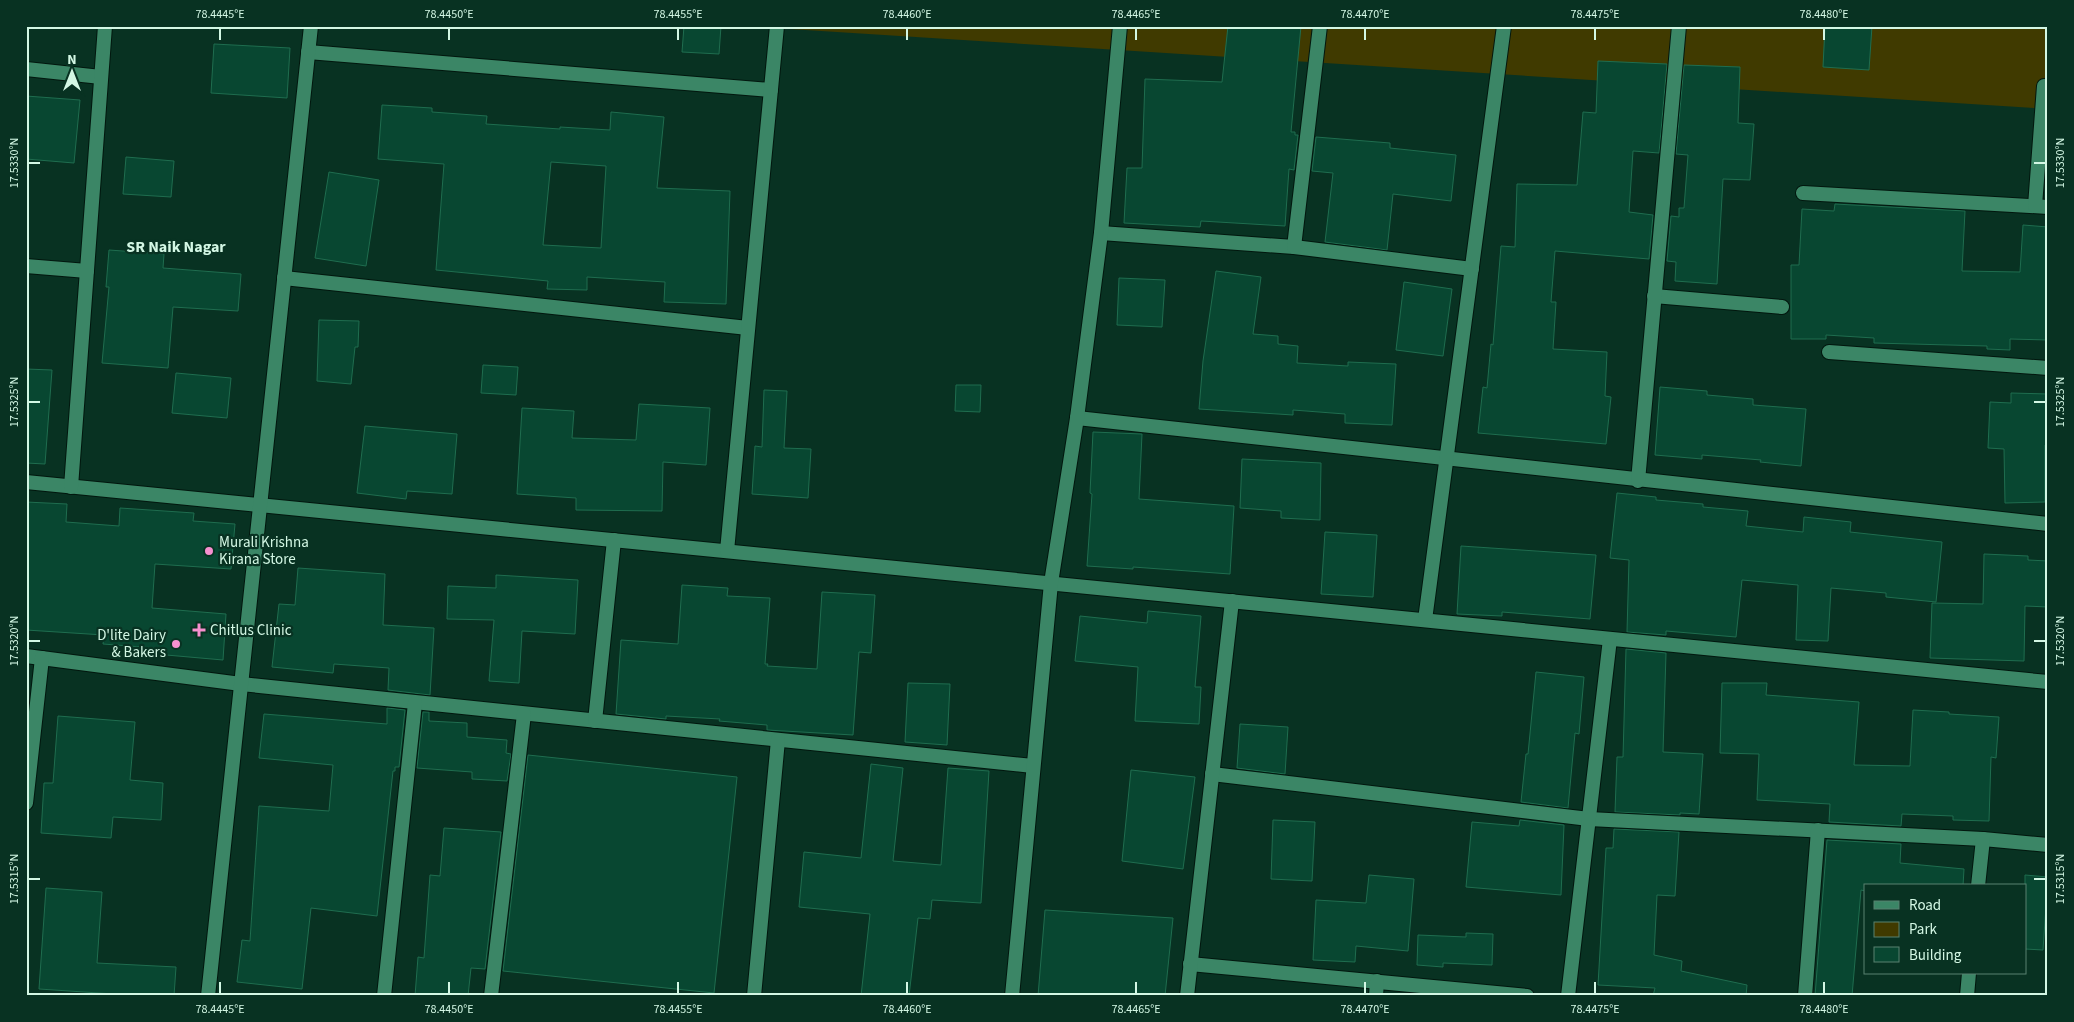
<svg xmlns="http://www.w3.org/2000/svg" width="2074" height="1022" viewBox="0 0 2074 1022" font-family="'Source Sans 3',sans-serif">
<rect width="100%" height="100%" fill="#083222"/>
<polygon fill="#403a00" points="741,26 2048,26 2048,109"/>
<g fill="#084731" stroke="#1f6d4f" fill-rule="evenodd">
<polygon points="684,26 721,26 719,54 682,52"/>
<polygon points="1228,26 1301,26 1291,132 1295,132 1295,135 1298,135 1294,170 1289,169 1285,226 1201,221 1200,227 1124,223 1127,168 1142,168 1145,79 1222,82"/>
<polygon points="1825,26 1872,26 1869,70 1823,67"/>
<polygon points="214,44 290,48 287,98 211,93"/>
<polygon points="1598,61 1667,64 1659,153 1633,151 1629,212 1653,215 1649,259 1555,251 1551,302 1556,302 1553,349 1607,352 1605,396 1611,397 1606,444 1478,433 1483,387 1487,388 1491,344 1493,345 1501,246 1515,247 1517,184 1577,185 1583,112 1596,113"/>
<polygon points="1684,65 1740,67 1738,123 1754,124 1750,180 1723,179 1717,284 1675,281 1676,262 1667,261 1671,216 1679,217 1679,208 1684,208 1688,155 1676,154"/>
<polygon points="26,96 80,100 74,163 26,159"/>
<path d="M382,105L432,108V112L487,116L486,124L560,129V127L610,130L611,112L664,117L657,188L730,191L726,304L664,302L665,282L587,277V290L547,289L548,281L436,270L444,164L378,159ZM551,162L606,166L601,248L543,245Z"/>
<polygon points="1316,137 1390,143 1390,148 1456,155 1451,201 1393,194 1387,250 1325,242 1333,173 1312,171"/>
<polygon points="126,157 174,161 171,197 123,194"/>
<polygon points="329,172 379,180 366,266 315,258"/>
<polygon points="1835,204 1965,211 1962,271 2020,272 2023,225 2048,227 2048,340 2010,339 2010,350 1987,349 1987,346 1874,343 1874,338 1826,335 1826,339 1791,339 1791,265 1799,265 1802,209 1834,211"/>
<polygon points="109,250 164,254 163,268 241,274 238,311 173,307 168,368 102,363 109,287 106,287"/>
<polygon points="1216,271 1261,277 1253,334 1278,336 1278,344 1298,346 1297,363 1348,366 1348,362 1396,364 1392,425 1345,423 1345,414 1293,410 1293,415 1199,409 1203,361"/>
<polygon points="1119,278 1165,280 1162,327 1117,325"/>
<polygon points="1404,282 1452,289 1443,356 1396,350"/>
<polygon points="319,320 359,321 358,347 355,347 351,384 317,381"/>
<polygon points="483,365 518,367 516,395 481,393"/>
<polygon points="26,369 52,370 45,464 26,463"/>
<polygon points="176,373 231,378 227,418 172,413"/>
<polygon points="956,385 981,385 980,412 955,411"/>
<polygon points="1660,387 1707,391 1707,395 1753,399 1753,405 1806,409 1801,466 1760,462 1761,460 1702,455 1702,459 1655,455"/>
<polygon points="764,390 787,391 784,448 811,449 808,498 752,494 755,446 762,447"/>
<polygon points="2011,393 2048,394 2048,446 2045,445 2045,502 2005,503 2004,449 1988,448 1990,402 2011,403"/>
<polygon points="639,404 710,408 706,465 663,462 662,511 576,510 576,498 517,494 522,408 574,411 572,438 636,440"/>
<polygon points="365,426 457,434 452,494 407,491 406,499 357,493"/>
<polygon points="1093,432 1142,434 1139,499 1234,506 1230,574 1133,567 1133,569 1087,566 1092,494 1090,493"/>
<polygon points="1242,459 1321,463 1320,520 1281,518 1281,511 1240,508"/>
<polygon points="1617,493 1656,497 1656,500 1703,504 1703,507 1748,511 1746,526 1803,532 1804,517 1851,522 1850,532 1942,542 1936,602 1886,597 1886,593 1831,588 1828,641 1796,640 1798,585 1742,580 1736,637 1666,631 1666,635 1627,632 1629,560 1610,558"/>
<polygon points="26,502 67,504 66,522 119,526 120,508 194,513 193,521 235,524 231,569 155,564 152,608 226,614 223,660 155,654 155,648 103,644 104,635 26,630"/>
<polygon points="1325,532 1377,535 1373,597 1321,594"/>
<polygon points="1461,546 1596,555 1590,619 1502,612 1502,616 1457,614"/>
<polygon points="1984,554 2028,556 2028,560 2048,561 2048,607 2025,606 2024,661 1930,658 1932,603 1983,604"/>
<polygon points="298,568 385,574 383,625 434,628 430,695 388,690 389,668 334,664 333,673 272,667 279,604 295,605"/>
<polygon points="496,575 578,580 575,634 522,631 519,683 489,681 494,620 447,619 448,586 496,588"/>
<polygon points="682,585 728,588 727,596 770,598 765,664 768,664 767,666 817,669 822,592 875,595 871,653 859,652 853,735 767,730 767,725 719,721 720,719 666,716 666,719 616,714 621,640 678,644"/>
<polygon points="1148,611 1201,616 1195,687 1201,687 1199,724 1135,721 1138,667 1075,661 1080,616 1147,623"/>
<polygon points="1626,649 1666,653 1663,752 1703,754 1699,814 1680,813 1680,815 1615,812 1617,757 1623,757"/>
<polygon points="1536,672 1584,677 1579,734 1575,733 1568,808 1521,802 1526,754 1528,754"/>
<polygon points="908,683 950,684 947,745 905,742"/>
<polygon points="1722,683 1767,683 1766,695 1859,702 1854,765 1910,766 1913,710 1949,712 1949,714 1999,717 1996,758 1991,757 1989,821 1953,820 1953,816 1902,814 1901,826 1829,822 1830,804 1757,800 1759,754 1720,753"/>
<polygon points="387,708 405,710 399,767 395,767 395,771 393,771 377,916 311,908 302,989 237,982 242,940 250,941 259,806 329,811 333,765 259,758 264,714 387,724"/>
<polygon points="423,712 429,712 429,721 467,723 467,737 507,740 506,753 511,754 507,781 472,779 472,772 417,768"/>
<polygon points="58,716 135,722 130,780 163,783 161,820 113,817 111,838 41,833 44,783 53,783"/>
<polygon points="1240,724 1288,727 1285,774 1237,768"/>
<polygon points="528,755 737,777 714,993 503,971"/>
<polygon points="871,764 903,768 893,861 941,865 948,768 989,771 981,903 932,900 930,919 918,918 909,996 861,996 870,914 799,907 804,852 861,858"/>
<polygon points="1131,770 1195,777 1183,869 1122,861"/>
<polygon points="1273,820 1315,822 1312,881 1271,879"/>
<polygon points="1520,820 1564,825 1561,895 1466,887 1472,822 1519,826"/>
<polygon points="444,828 501,832 485,969 471,968 468,996 415,996 418,957 424,958 430,875 440,876"/>
<polygon points="1614,829 1679,832 1675,896 1657,895 1654,955 1682,961 1681,971 1747,985 1746,996 1653,996 1655,988 1598,985 1606,848 1613,848"/>
<polygon points="1827,840 1901,844 1900,863 1964,869 1963,886 1865,886 1865,891 1861,890 1852,996 1815,996"/>
<polygon points="1369,875 1414,879 1408,951 1356,946 1355,962 1313,960 1316,900 1366,903"/>
<polygon points="2025,875 2048,877 2043,950 2025,949"/>
<polygon points="46,888 102,892 97,963 176,967 174,996 114,996 114,994 39,989"/>
<polygon points="1045,910 1173,918 1165,996 1038,996"/>
<polygon points="1466,933 1493,934 1492,965 1443,963 1443,967 1417,965 1418,935 1466,937"/>
</g>
<g fill="none" stroke-linecap="round" stroke-linejoin="round">
<g stroke="#02170e" stroke-width="16">
<g id="minor">
<polyline points="308,52 771,90"/>
<polyline points="26,69 101,77"/>
<polyline points="1803,193 2048,207"/>
<polyline points="2035,206 2044,86"/>
<polyline points="1101,233 1294,247 1472,269"/>
<polyline points="1294,247 1320,26"/>
<polyline points="26,266 87,271"/>
<polyline points="284,278 748,328"/>
<polyline points="1654,296 1782,307"/>
<polyline points="1829,352 2048,368"/>
<polyline points="1077,418 2048,524"/>
<polyline points="1638,481 1679,26"/>
<polyline points="26,482 2048,682"/>
<polyline points="71,487 105,26"/>
<polyline points="727,551 777,26"/>
<polyline points="1425,620 1504,26"/>
<polyline points="26,656 241,684 1033,766"/>
<polyline points="595,721 614,540"/>
<polyline points="1212,774 1589,819 1983,839 2048,845"/>
<polyline points="26,803 42,658"/>
<polyline points="1978,886 1983,839"/>
<polyline points="1190,964 1527,996"/>
<polyline points="208,996 311,26"/>
<polyline points="384,996 415,703"/>
<polyline points="491,996 524,714"/>
<polyline points="754,996 778,740"/>
<polyline points="1012,996 1051,583 1077,418 1101,233 1120,26"/>
<polyline points="1187,996 1232,601"/>
<polyline points="1376,996 1377,981"/>
<polyline points="1568,996 1610,639"/>
<polyline points="1805,996 1818,830"/>
<polyline points="1967,996 1969,973"/>
</g>
</g>
<use href="#minor" stroke="#3b8666" stroke-width="14"/>
</g>
<path fill="none" stroke="#d3f7e4" stroke-width="2" d="M220,28V40M449,28V40M678,28V40M907,28V40M1136,28V40M1365,28V40M1595,28V40M1824,28V40M28,163H40M2034,163H2046M28,402H40M2034,402H2046M28,641H40M2034,641H2046M28,879H40M2034,879H2046M220,982V994M449,982V994M678,982V994M907,982V994M1136,982V994M1365,982V994M1595,982V994M1824,982V994"/>
<g fill="#f690cf" stroke="#083222" stroke-width="2">
<circle cx="209" cy="551" r="5"/>
<path d="M196.5 622.5h5v5h5v5h-5v5h-5v-5h-5v-5h5z"/>
<circle cx="176" cy="644" r="5"/>
</g>
<g text-anchor="middle" dominant-baseline="central" stroke-width="4.5" stroke-linejoin="round" paint-order="stroke">
<g font-size="15" fill="#d3f7e4" stroke="#083222" text-anchor="start">
<text x="219" y="542">Murali Krishna<tspan x="219" dy="17">Kirana Store</tspan></text>
<text x="210" y="630">Chitlus Clinic</text>
<text x="166" y="635" text-anchor="end">D'lite Dairy<tspan x="166" dy="17">&amp; Bakers</tspan></text>
</g>
<g font-size="16" font-weight="bold" fill="#d3f7e4" stroke="#083222">
<text x="176" y="247">SR Naik Nagar</text>
</g>
</g>
<rect width="2074" height="1022" fill="none" stroke="#083222" stroke-width="55"/>
<rect x="1864" y="884" width="162" height="90" fill="#083222" stroke="#598170"/>
<rect x="1874" y="901" width="25" height="8" fill="#3b8666" stroke="#598170"/>
<text x="1909" y="910" font-size="15" fill="#d3f7e4">Road</text>
<rect x="1874" y="922" width="25" height="15" fill="#403a00" stroke="#598170"/>
<text x="1909" y="934" font-size="15" fill="#d3f7e4">Park</text>
<rect x="1874" y="947" width="25" height="15" fill="#084731" stroke="#598170"/>
<text x="1909" y="960" font-size="15" fill="#d3f7e4">Building</text>
<g transform="translate(72 72)" stroke="#083222" stroke-width="4" paint-order="stroke">
<path d="M0-4L9 19L0 12L-9 19Z" fill="#d3f7e4"/>
<text y="-8" font-size="14" font-weight="bold" text-anchor="middle" fill="#d3f7e4">N</text>
</g>
<rect x="28" y="28" width="2018" height="966" fill="none" stroke="#d3f7e4" stroke-width="2"/>
<g font-size="12" text-anchor="middle" fill="#d3f7e4">
<text x="220" y="18">78.4445°E</text>
<text x="449" y="18">78.4450°E</text>
<text x="678" y="18">78.4455°E</text>
<text x="907" y="18">78.4460°E</text>
<text x="1136" y="18">78.4465°E</text>
<text x="1365" y="18">78.4470°E</text>
<text x="1595" y="18">78.4475°E</text>
<text x="1824" y="18">78.4480°E</text>
<text transform="translate(14 163) rotate(-90)" y="4">17.5330°N</text>
<text transform="translate(2060 163) rotate(-90)" y="4">17.5330°N</text>
<text transform="translate(14 402) rotate(-90)" y="4">17.5325°N</text>
<text transform="translate(2060 402) rotate(-90)" y="4">17.5325°N</text>
<text transform="translate(14 641) rotate(-90)" y="4">17.5320°N</text>
<text transform="translate(2060 641) rotate(-90)" y="4">17.5320°N</text>
<text transform="translate(14 879) rotate(-90)" y="4">17.5315°N</text>
<text transform="translate(2060 879) rotate(-90)" y="4">17.5315°N</text>
<text x="220" y="1013">78.4445°E</text>
<text x="449" y="1013">78.4450°E</text>
<text x="678" y="1013">78.4455°E</text>
<text x="907" y="1013">78.4460°E</text>
<text x="1136" y="1013">78.4465°E</text>
<text x="1365" y="1013">78.4470°E</text>
<text x="1595" y="1013">78.4475°E</text>
<text x="1824" y="1013">78.4480°E</text>
</g>
</svg>
